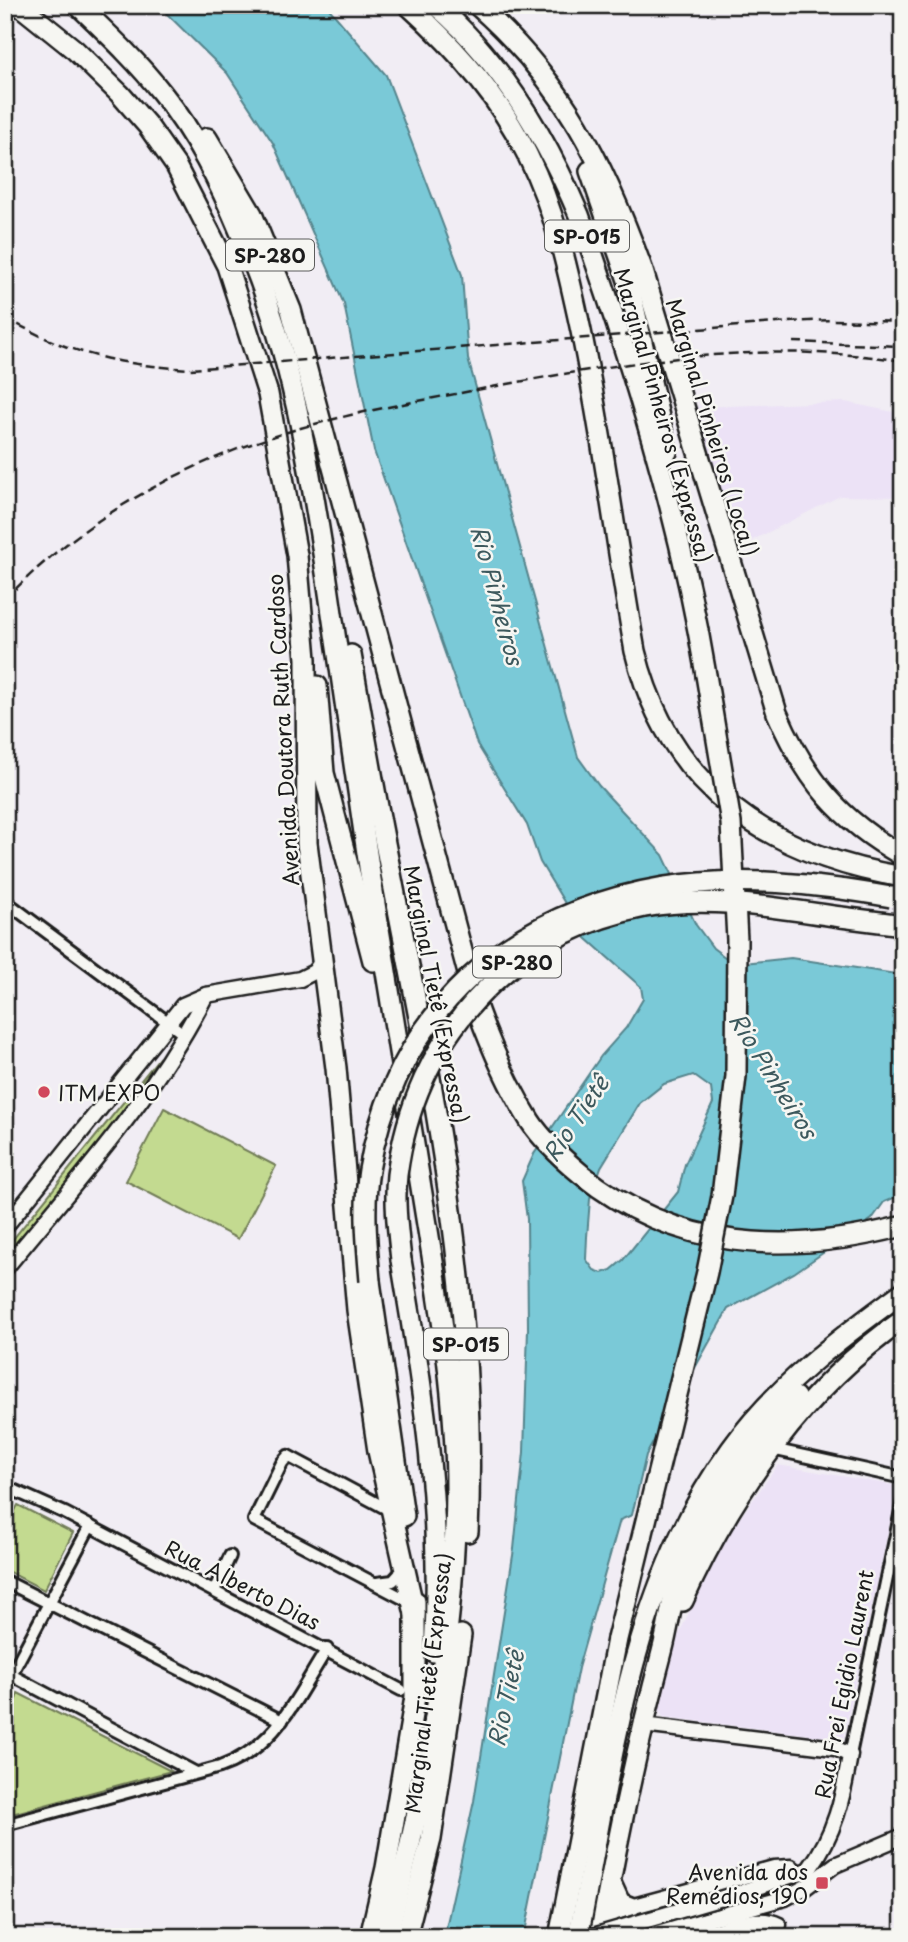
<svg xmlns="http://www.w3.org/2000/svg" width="908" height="1942" viewBox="0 0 908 1942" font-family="'Playpen Sans',sans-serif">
<rect width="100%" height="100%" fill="#f1edf4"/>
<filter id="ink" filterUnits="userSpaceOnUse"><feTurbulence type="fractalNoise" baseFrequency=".0143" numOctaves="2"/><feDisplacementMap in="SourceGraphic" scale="14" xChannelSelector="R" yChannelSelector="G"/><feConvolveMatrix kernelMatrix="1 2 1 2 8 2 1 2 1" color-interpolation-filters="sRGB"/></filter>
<g filter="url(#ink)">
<g fill="#ece2f6">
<polygon points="845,402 903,414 903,497 840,496 735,549 695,407"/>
<polygon points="778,1465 898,1486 843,1739 663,1717 657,1705 676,1640 722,1543"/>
</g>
<g fill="#c3da90" stroke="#707b56" stroke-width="2">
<polygon points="159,1058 166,1064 5,1264 5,1249"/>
<polygon points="164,1108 276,1166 238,1239 126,1181"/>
<polygon points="18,1505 73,1533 44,1590 5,1570 5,1529"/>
<path d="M18,1693L171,1771L8,1815C0,1776 5,1731 18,1693Z"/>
</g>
<path fill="#7ac9d7" stroke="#54848c" stroke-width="2" fill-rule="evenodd" d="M158,5H326L386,75L462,275L468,359L578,757L599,786L663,855L696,925L713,948L734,964L791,958L903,975V1194L884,1202L872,1219L794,1273L728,1309L646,1455L632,1515L620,1520L578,1668L524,1937H444L474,1801L514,1549L524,1452L528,1329L527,1219L522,1181L534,1154L601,1056L626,1028L643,999L641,987L586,938L540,862L527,825L477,744L374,451L344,304L273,143L227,73ZM693,1075L711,1088L713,1103L685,1164L678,1192L623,1260L611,1270L602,1273L594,1270L586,1259L587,1237L590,1199L601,1167L640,1103L664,1084Z"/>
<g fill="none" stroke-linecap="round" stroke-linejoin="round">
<g stroke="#1c1c1c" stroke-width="16">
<g id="street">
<polyline points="5,901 185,1035"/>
<polyline points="772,1449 903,1478"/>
<polyline points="5,1499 11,1489 65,1513 401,1690"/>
<polyline points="391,1511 288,1456 282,1463 254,1520 410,1602"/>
<polyline points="5,1581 282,1721"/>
<polyline points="377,1583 393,1581 403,1570"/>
<polyline points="214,1591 230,1556"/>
<polyline points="11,1675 196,1773"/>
<polyline points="5,1686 90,1526"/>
<polyline points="850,1755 903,1501"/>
<path d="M5,1825L220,1767C277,1747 296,1697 327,1649"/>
</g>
</g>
<g stroke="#1c1c1c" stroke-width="19">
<g id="secondary">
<polyline points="5,1227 183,1005 206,995 300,979 314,972 322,961"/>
<path d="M5,1269C77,1181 154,1097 206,995"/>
<path d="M643,1725L835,1748L850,1755C843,1798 835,1834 809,1869"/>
<polyline points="736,1894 805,1871"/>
<polyline points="609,1930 613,1914 630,1907 774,1868 791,1867 799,1874"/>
<polyline points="642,1937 785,1898 806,1887 835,1865 903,1836"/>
<path d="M700,1937C723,1930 756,1913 779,1925"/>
</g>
</g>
<g stroke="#1c1c1c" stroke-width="24">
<g id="highway">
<polyline points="19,5 75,50 120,94 148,126 176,166 227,266 268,394 297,555 306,659 307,843 336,1068 357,1310 378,1451 415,1614"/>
<path d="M78,5C107,33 137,61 162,93C196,135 220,184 241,234C291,346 310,466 328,586C342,680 355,773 369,867C387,980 406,1093 424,1206C439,1299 456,1394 456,1488C455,1639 426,1791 387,1937"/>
<path d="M408,5C455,47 499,97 527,154C555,210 568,270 581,331C603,437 616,544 635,651C668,787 769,855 903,877"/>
<path d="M436,5C501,61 546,137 579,215C632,365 680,518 706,675"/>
<path d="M477,5C565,83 604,163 643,271L777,713C806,780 839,820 903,856"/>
<path d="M207,138L252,214L291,310L478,1011C492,1049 508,1086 530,1121C543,1141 563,1159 581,1174C676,1251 788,1256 903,1226"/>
<polyline points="590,171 628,280 667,452"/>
<path d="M351,655C362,716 372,777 384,838C429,1069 479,1294 468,1532"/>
<polyline points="317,686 324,773 373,961"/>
<polyline points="841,917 903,925"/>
<path d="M401,1260C424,1394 443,1515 434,1652"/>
<polyline points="370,1281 404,1516"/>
<path d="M683,1601C730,1495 806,1386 903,1320"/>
<polyline points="610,1881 620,1903 630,1907"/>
<polyline points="370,1937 386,1868 415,1697 415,1601"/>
<polyline points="406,1937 431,1839 461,1635"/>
<polyline points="559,1937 617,1639"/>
<path d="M578,1937C612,1769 628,1591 731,1449C776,1386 841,1337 903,1292"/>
<path d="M600,1937C617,1840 637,1746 662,1652C670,1622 672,1593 683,1564C708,1503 751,1447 795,1397"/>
</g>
</g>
<use href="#street" stroke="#f6f6f2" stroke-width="10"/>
<use href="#secondary" stroke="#f6f6f2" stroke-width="14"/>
<use href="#highway" stroke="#f6f6f2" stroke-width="19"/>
<g stroke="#1c1c1c" stroke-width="2.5" stroke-dasharray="10 5" stroke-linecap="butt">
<path d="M5,317C67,354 119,365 190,369L789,322L832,320L903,322"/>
<polyline points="793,342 903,346"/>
<path d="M5,600C77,523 175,468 275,436C344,413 420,401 492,387C629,361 763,340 903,361"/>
</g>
<g stroke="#1c1c1c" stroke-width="19" stroke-linecap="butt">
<polyline id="secondary-bridge" points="589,1937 736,1894"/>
</g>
<g stroke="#1c1c1c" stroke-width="24" stroke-linecap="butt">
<g id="highway-bridge">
<path d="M401,1260C398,1232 394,1203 397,1175C415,1037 508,934 645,907C709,895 777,908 841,917"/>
<path d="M370,1281C367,1244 363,1207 369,1170C396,1011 509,913 664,887C739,875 817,884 891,897"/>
<polyline points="617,1639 707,1272 722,1196 736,1076 737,940 731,823 706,675"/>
</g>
</g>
<use href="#secondary-bridge" stroke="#f6f6f2" stroke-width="14"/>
<use href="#highway-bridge" stroke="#f6f6f2" stroke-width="19"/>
</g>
</g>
<g fill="#d1495b" stroke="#f6f6f2" stroke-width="2.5">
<circle cx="44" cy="1092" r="7"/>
<rect x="815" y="1876" width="14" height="14" rx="3.5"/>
</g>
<g text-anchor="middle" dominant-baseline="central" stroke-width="5" stroke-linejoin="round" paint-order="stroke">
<g fill="#f6f6f2" stroke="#5d5d5c" stroke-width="2">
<rect x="545" y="220.5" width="84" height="31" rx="5"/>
<rect x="226" y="239.5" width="88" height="31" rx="5"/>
<rect x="473" y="946.5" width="88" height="31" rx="5"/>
<rect x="424" y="1328.5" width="84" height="31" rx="5"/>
</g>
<g font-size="19" font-weight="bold" fill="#1c1c1c">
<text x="587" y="236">SP-015</text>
<text x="270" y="255">SP-280</text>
<text x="517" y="962">SP-280</text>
<text x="466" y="1344">SP-015</text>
</g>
<g font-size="21" fill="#1c1c1c" stroke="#f6f6f2">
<text transform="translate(664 415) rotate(74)">Marginal Pinheiros (Expressa)</text>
<text transform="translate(713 427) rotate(73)">Marginal Pinheiros (Local)</text>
<text transform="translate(282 730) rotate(-93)">Avenida Doutora Ruth Cardoso</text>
<text transform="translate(437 994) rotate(79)">Marginal Tietê (Expressa)</text>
<text transform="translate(243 1584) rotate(27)">Rua Alberto Dias</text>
<text transform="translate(427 1683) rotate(-83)">Marginal Tietê (Expressa)</text>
<text transform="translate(843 1684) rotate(-79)">Rua Frei Egidio Laurent</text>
</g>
<g font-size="21" fill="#1c1c1c" stroke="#f6f6f2" text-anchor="start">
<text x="58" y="1092">ITM EXPO</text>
<text x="808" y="1871" text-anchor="end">Avenida dos<tspan x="808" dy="24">Remédios, 190</tspan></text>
</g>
<g font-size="23" font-style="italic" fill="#3d595d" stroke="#f6f6f2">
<text transform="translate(498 595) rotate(75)">Rio Pinheiros</text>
<text transform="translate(774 1075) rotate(58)">Rio Pinheiros</text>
<text transform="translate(575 1118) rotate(-56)">Rio Tietê</text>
<text transform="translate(505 1698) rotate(-78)">Rio Tietê</text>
</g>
</g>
<rect width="908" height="1942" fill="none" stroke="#f6f6f2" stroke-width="28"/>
<rect x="14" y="14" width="880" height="1914" fill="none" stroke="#1c1c1c" stroke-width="2.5" filter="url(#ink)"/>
</svg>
